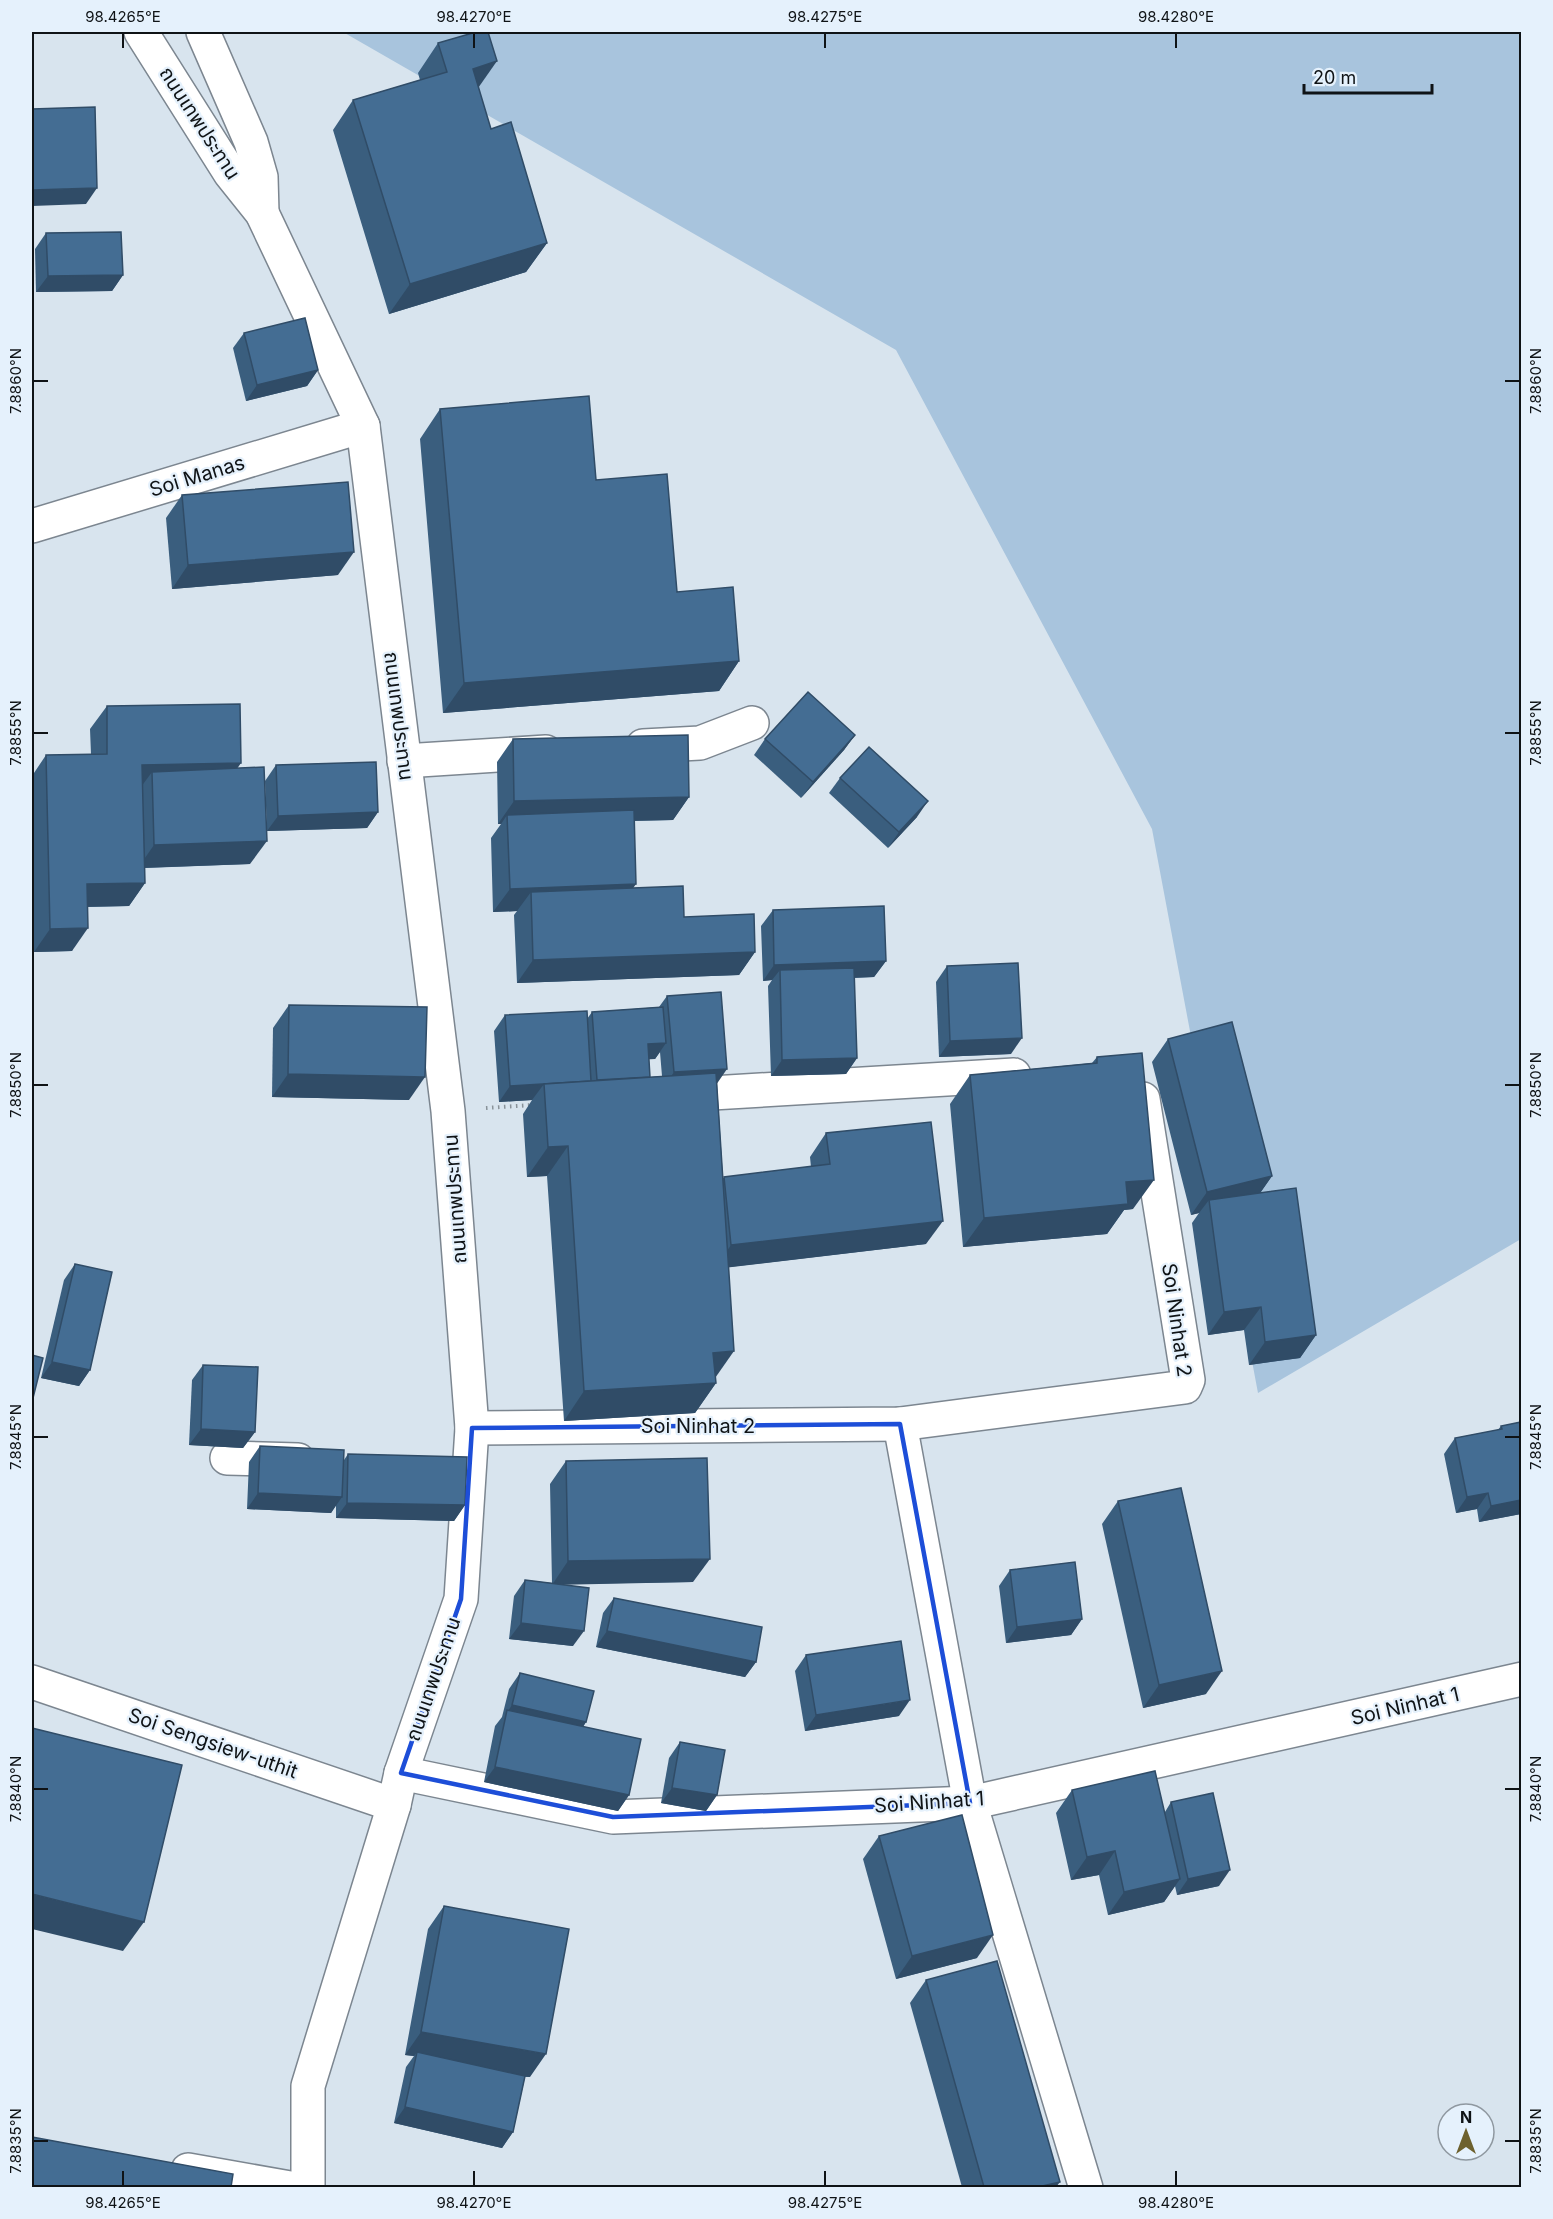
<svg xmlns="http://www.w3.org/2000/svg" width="1553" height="2219" viewBox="0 0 1553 2219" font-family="Inter,'Noto Sans Thai',sans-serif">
<rect width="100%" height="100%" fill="#d8e4ee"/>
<polygon fill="#a8c4dd" points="343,32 1521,32 1521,1239 1258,1393 1152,829 896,350"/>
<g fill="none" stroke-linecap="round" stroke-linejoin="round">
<g stroke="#7c8690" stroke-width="36">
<g id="minor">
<polyline points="141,32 230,173 262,213 363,426 448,1111 472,1428 461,1599 401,1773 394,1805 308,2086 308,2188"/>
<polyline points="203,32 251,142 261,177 262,213"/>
<polyline points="32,526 363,426"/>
<polyline points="643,746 700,743 752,723"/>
<polyline points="404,761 546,752"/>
<polyline points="712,1093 1014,1075"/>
<polyline points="900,1424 970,1803 1086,2188"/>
<polyline points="472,1428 900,1424 1185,1387 1188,1380 1143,1099"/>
<polyline points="227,1458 298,1460"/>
<polyline points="32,1682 394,1805"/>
<polyline points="401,1773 613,1817 970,1803 1522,1679"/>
<polyline points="188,2170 290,2188"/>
</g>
</g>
<polyline stroke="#899299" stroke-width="4" stroke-dasharray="1.5 4.5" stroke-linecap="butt" points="486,1108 532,1105"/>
<use href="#minor" stroke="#fff" stroke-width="33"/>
</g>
<g fill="#3a5e7e" fill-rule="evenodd">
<polygon points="438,43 478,87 491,129 547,243 526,272 389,314 333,130 353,100 420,80 418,73"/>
<polygon points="46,233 123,275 112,291 36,292 35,249"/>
<polygon points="244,333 318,370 307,386 246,401 233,348"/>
<polygon points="440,409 596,480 677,592 739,661 719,691 443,713 420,439"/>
<polygon points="182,495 338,575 172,589 166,518"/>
<polygon points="107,706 237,768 250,864 145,868 145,883 129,906 88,907 72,951 34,952 32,846 32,776 46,755 91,754 90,729"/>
<polygon points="855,735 844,750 801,798 754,755 765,739"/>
<polygon points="513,739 689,797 673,820 634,821 633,888 684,917 755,952 739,975 517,983 514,915 517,911 493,912 491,838 501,824 498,824 497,762"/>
<polygon points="276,765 378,812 367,828 267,831 265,781"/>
<polygon points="840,778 917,817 888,848 829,793"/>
<polygon points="773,910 886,961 874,977 854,978 857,1058 846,1074 771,1076 768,986 772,980 763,981 761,926"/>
<polygon points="947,966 1011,1054 939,1057 936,982"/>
<path d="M667,996L717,1083L723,1178L811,1167L810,1157L826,1133L926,1244L729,1267L715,1378L716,1383L695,1413L564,1421L547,1176L527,1177L523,1114L532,1100L499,1102L494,1031L505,1015L587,1019L592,1012L659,1007ZM660,1052L662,1076L650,1077L649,1059H655Z"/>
<polygon points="289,1005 409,1100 272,1097 273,1028"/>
<polygon points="1168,1039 1272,1176 1260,1193 1316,1335 1300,1358 1249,1365 1244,1330 1208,1335 1192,1223 1199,1213 1191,1215 1152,1062"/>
<polygon points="1097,1057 1133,1209 1124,1210 1107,1234 963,1247 950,1104 970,1075 1092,1063"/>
<polygon points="75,1264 90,1370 79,1386 41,1378 64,1280"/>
<polygon points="203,1365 255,1432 243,1448 189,1445 192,1380"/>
<polygon points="1501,1426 1521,1514 1479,1522 1477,1509 1456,1513 1444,1454 1455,1438 1498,1430"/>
<polygon points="260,1446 344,1460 348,1454 465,1505 454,1521 336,1518 336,1505 331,1513 247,1509 249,1462"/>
<polygon points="566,1461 693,1582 562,1584 573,1646 509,1639 514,1596 525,1580 552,1583 550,1484"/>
<polygon points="1118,1501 1206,1694 1143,1708 1102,1524"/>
<polygon points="1010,1570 1082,1619 1071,1635 1006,1643 999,1586"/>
<polygon points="614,1598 756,1662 745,1677 596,1647 603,1613"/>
<polygon points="806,1655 899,1716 805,1731 795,1671"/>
<polygon points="520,1673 586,1722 583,1727 629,1795 618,1811 484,1782 495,1726 502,1717 509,1689"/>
<polygon points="680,1742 717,1795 706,1811 661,1803 669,1758"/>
<polygon points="1072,1790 1165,1812 1171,1802 1219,1886 1177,1895 1175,1886 1164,1902 1108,1915 1099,1875 1071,1880 1056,1813"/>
<polygon points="879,1836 977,1958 896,1979 863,1859"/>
<polygon points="444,1906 530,2077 525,2077 513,2132 502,2148 394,2123 406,2067 414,2056 405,2055 428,1929"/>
<polygon points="926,1980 1056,2187 962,2187 910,2003"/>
</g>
<g fill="#304c67">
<polygon points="497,61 476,91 473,69"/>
<polygon points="97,188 86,204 32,206 32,190"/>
<polygon points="547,243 526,272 389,314 410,284"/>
<polygon points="123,275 112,291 36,292 48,276"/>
<polygon points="318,370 307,386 246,401 257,385"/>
<polygon points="354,552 338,575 172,589 188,565"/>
<polygon points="739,661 719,691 443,713 464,683"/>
<polygon points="855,735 844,750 801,798 813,782"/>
<polygon points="241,763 225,786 152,772 141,787 142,765"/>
<polygon points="689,797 673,820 508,823 507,815 501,824 498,824 514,801"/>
<polygon points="928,801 917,817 888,848 899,832"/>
<polygon points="378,812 367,828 267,831 278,816"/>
<polygon points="267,841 250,864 138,868 154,845"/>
<polygon points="145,883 129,906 71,907 87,884"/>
<polygon points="636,884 620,907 531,892 517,911 493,912 510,889"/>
<polygon points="88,928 72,951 34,952 50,929"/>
<polygon points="755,952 739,975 517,983 533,960"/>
<polygon points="886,961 874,977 780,980 780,970 772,980 763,981 774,965"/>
<polygon points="1022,1038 1011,1054 939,1057 950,1041"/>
<polygon points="666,1043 655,1059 637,1060 648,1044"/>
<polygon points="857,1058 846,1074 771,1076 782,1060"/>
<polygon points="727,1069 716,1085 663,1088 674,1072"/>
<polygon points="288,1074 425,1077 409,1100 272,1097"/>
<polygon points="544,1084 532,1100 499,1102 510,1086"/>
<polygon points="568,1146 547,1176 527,1177 548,1147"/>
<polygon points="1272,1176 1256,1199 1209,1200 1199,1213 1191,1215 1207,1192"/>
<polygon points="1154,1180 1133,1209 1124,1210 1107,1234 963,1247 984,1218 1126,1182"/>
<polygon points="943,1221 926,1244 715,1269 731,1245"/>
<polygon points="1261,1307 1244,1330 1208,1335 1224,1312"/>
<polygon points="1316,1335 1300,1358 1249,1365 1265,1342"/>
<polygon points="734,1351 713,1381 713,1353"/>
<polygon points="52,1362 90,1370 79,1386 41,1378"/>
<polygon points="716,1383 695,1413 564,1421 584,1391"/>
<polygon points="201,1429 255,1432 243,1448 189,1445"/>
<polygon points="258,1493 342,1497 331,1513 247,1509"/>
<polygon points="1488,1493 1477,1509 1456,1513 1467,1497"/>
<polygon points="1521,1500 1521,1514 1479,1522 1491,1506"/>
<polygon points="347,1503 465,1505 454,1521 336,1518"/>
<polygon points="710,1559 693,1582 552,1585 568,1561"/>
<polygon points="1082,1619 1071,1635 1006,1643 1017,1627"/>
<polygon points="521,1623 584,1631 573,1646 509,1639"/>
<polygon points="607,1631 756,1662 745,1677 596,1647"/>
<polygon points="1222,1671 1206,1694 1143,1708 1159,1685"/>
<polygon points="910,1700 899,1716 805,1731 816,1715"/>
<polygon points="512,1705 586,1722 575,1738 506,1714"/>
<polygon points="495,1767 629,1795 618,1811 484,1782"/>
<polygon points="672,1788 717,1795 706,1811 661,1803"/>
<polygon points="1115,1851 1099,1875 1071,1880 1087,1857"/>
<polygon points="1230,1870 1219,1886 1177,1895 1188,1879"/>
<polygon points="1180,1879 1164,1902 1108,1915 1124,1892"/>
<polygon points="32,1894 144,1922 123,1951 32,1929"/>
<polygon points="993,1935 977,1958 896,1979 912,1956"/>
<polygon points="421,2032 546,2054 530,2077 416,2057 417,2052 414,2056 405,2055"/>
<polygon points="405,2107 513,2132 502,2148 394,2123"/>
<polygon points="1060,2182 1056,2187 1038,2187"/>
</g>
<g fill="#446d93" stroke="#304c67" stroke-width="1.5">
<polygon points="476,32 488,32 497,61 473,69 491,129 511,122 547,243 410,284 353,100 447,72 438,43"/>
<polygon points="95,107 97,188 32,190 32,109"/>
<polygon points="121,232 123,275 48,276 46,233"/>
<polygon points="305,318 318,370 257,385 244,333"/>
<polygon points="589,396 596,480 667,474 677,592 733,587 739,661 464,683 440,409"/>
<polygon points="348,482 354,552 188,565 182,495"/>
<polygon points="808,692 855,735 813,782 765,739"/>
<polygon points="240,704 241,763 142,765 145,883 87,884 88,928 50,929 46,755 107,754 107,706"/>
<polygon points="688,735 689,797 514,801 513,739"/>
<polygon points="869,747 928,801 899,832 840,778"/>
<polygon points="376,762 378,812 278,816 276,765"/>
<polygon points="264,767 267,841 154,845 152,772"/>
<polygon points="634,810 636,884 510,889 507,815"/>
<polygon points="683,886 684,917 754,914 755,952 533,960 531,892"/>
<polygon points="884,906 886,961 774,965 773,910"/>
<polygon points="1018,963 1022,1038 950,1041 947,966"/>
<polygon points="854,968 857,1058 782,1060 780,970"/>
<polygon points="721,992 727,1069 674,1072 667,996"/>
<polygon points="289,1005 427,1007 425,1077 288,1074"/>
<polygon points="663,1007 666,1043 648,1044 650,1077 597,1080 592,1012"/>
<polygon points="587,1011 591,1081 510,1086 505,1015"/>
<polygon points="1232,1022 1272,1176 1207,1192 1168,1039"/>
<polygon points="1142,1053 1154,1180 1126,1182 1128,1204 984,1218 970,1075 1097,1063 1097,1057"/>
<polygon points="716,1073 734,1351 713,1353 716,1383 584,1391 568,1146 548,1147 544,1084"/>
<polygon points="931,1122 943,1221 731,1245 724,1177 830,1164 826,1133"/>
<polygon points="1296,1188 1316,1335 1265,1342 1261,1307 1224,1312 1209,1200"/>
<polygon points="75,1264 112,1272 90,1370 52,1362"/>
<polygon points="32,1355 43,1358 32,1402"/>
<polygon points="203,1365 258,1367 255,1432 201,1429"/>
<polygon points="1521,1422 1521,1500 1491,1506 1488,1493 1467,1497 1455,1438 1502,1429 1501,1426"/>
<polygon points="260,1446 344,1450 342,1497 258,1493"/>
<polygon points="348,1454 467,1457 465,1505 347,1503"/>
<polygon points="707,1458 710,1559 568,1561 566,1461"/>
<polygon points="1181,1488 1222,1671 1159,1685 1118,1501"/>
<polygon points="1075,1562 1082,1619 1017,1627 1010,1570"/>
<polygon points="525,1580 589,1588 584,1631 521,1623"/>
<polygon points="614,1598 762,1627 756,1662 607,1631"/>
<polygon points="901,1641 910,1700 816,1715 806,1655"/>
<polygon points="520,1673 594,1691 586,1722 512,1705"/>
<polygon points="507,1710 641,1739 629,1795 495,1767"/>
<polygon points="32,1728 182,1765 144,1922 32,1894"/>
<polygon points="680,1742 725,1750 717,1795 672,1788"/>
<polygon points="1155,1771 1180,1879 1124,1892 1115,1851 1087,1857 1072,1790"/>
<polygon points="1213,1793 1230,1870 1188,1879 1171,1802"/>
<polygon points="962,1815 993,1935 912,1956 879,1836"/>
<polygon points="444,1906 569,1929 546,2054 421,2032"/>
<polygon points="997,1961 1060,2182 1038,2187 984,2187 926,1980"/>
<polygon points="417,2052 525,2076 513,2132 405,2107"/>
<polygon points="32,2137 233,2174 231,2187 32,2187"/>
</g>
<path fill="none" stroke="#1d4ed8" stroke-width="4.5" stroke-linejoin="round" d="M900,1424L970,1803L613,1817L401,1773L461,1599L472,1428Z"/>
<path fill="none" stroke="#0f1316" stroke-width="2" d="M123,33V48M474,33V48M825,33V48M1176,33V48M33,381H48M1505,381H1520M33,733H48M1505,733H1520M33,1085H48M1505,1085H1520M33,1437H48M1505,1437H1520M33,1789H48M1505,1789H1520M33,2141H48M1505,2141H1520M123,2171V2186M474,2171V2186M825,2171V2186M1176,2171V2186"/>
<g text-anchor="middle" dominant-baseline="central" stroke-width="4.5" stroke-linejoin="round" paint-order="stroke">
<g font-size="20" fill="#0f1316" stroke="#e5f1fc">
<text transform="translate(200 123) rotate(57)">ถนนเทพประทาน</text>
<text transform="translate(197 476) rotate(-17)">Soi Manas</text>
<text transform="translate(399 716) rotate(83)">ถนนเทพประทาน</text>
<text transform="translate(455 1199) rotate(-94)">ถนนเทพประทาน</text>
<text transform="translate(1177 1320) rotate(82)">Soi Ninhat 2</text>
<text x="698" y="1426">Soi Ninhat 2</text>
<text transform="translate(433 1679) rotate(-71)">ถนนเทพประทาน</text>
<text transform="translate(1405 1706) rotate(-13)">Soi Ninhat 1</text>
<text transform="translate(213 1743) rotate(19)">Soi Sengsiew-uthit</text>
<text transform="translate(929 1802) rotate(-4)">Soi Ninhat 1</text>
</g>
</g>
<rect width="1553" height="2219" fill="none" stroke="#e5f1fc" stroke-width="66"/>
<g transform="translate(1466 2132)"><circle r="28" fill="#e5f1fc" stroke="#8f98a0" stroke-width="1.5"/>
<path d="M0-4.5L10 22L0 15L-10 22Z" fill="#6d612e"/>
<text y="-9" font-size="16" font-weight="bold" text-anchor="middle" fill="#0f1316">N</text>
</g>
<path d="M1304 84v9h128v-9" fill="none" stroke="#0f1316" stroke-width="3"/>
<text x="1313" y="84" font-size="18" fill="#0f1316" stroke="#e5f1fc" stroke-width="4.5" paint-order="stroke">20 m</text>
<rect x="33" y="33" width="1487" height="2153" fill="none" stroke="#0f1316" stroke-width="2"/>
<g font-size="15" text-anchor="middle" fill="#0f1316">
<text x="123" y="22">98.4265°E</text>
<text x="474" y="22">98.4270°E</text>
<text x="825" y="22">98.4275°E</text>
<text x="1176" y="22">98.4280°E</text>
<text transform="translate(16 381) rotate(-90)" y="5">7.8860°N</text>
<text transform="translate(1536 381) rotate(-90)" y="5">7.8860°N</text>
<text transform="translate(16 733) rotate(-90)" y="5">7.8855°N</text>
<text transform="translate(1536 733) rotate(-90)" y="5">7.8855°N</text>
<text transform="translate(16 1085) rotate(-90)" y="5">7.8850°N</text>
<text transform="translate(1536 1085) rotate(-90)" y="5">7.8850°N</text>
<text transform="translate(16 1437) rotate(-90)" y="5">7.8845°N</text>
<text transform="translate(1536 1437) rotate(-90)" y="5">7.8845°N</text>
<text transform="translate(16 1789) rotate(-90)" y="5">7.8840°N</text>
<text transform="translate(1536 1789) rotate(-90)" y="5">7.8840°N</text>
<text transform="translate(16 2141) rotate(-90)" y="5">7.8835°N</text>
<text transform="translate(1536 2141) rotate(-90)" y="5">7.8835°N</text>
<text x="123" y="2208">98.4265°E</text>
<text x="474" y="2208">98.4270°E</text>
<text x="825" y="2208">98.4275°E</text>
<text x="1176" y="2208">98.4280°E</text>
</g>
</svg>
